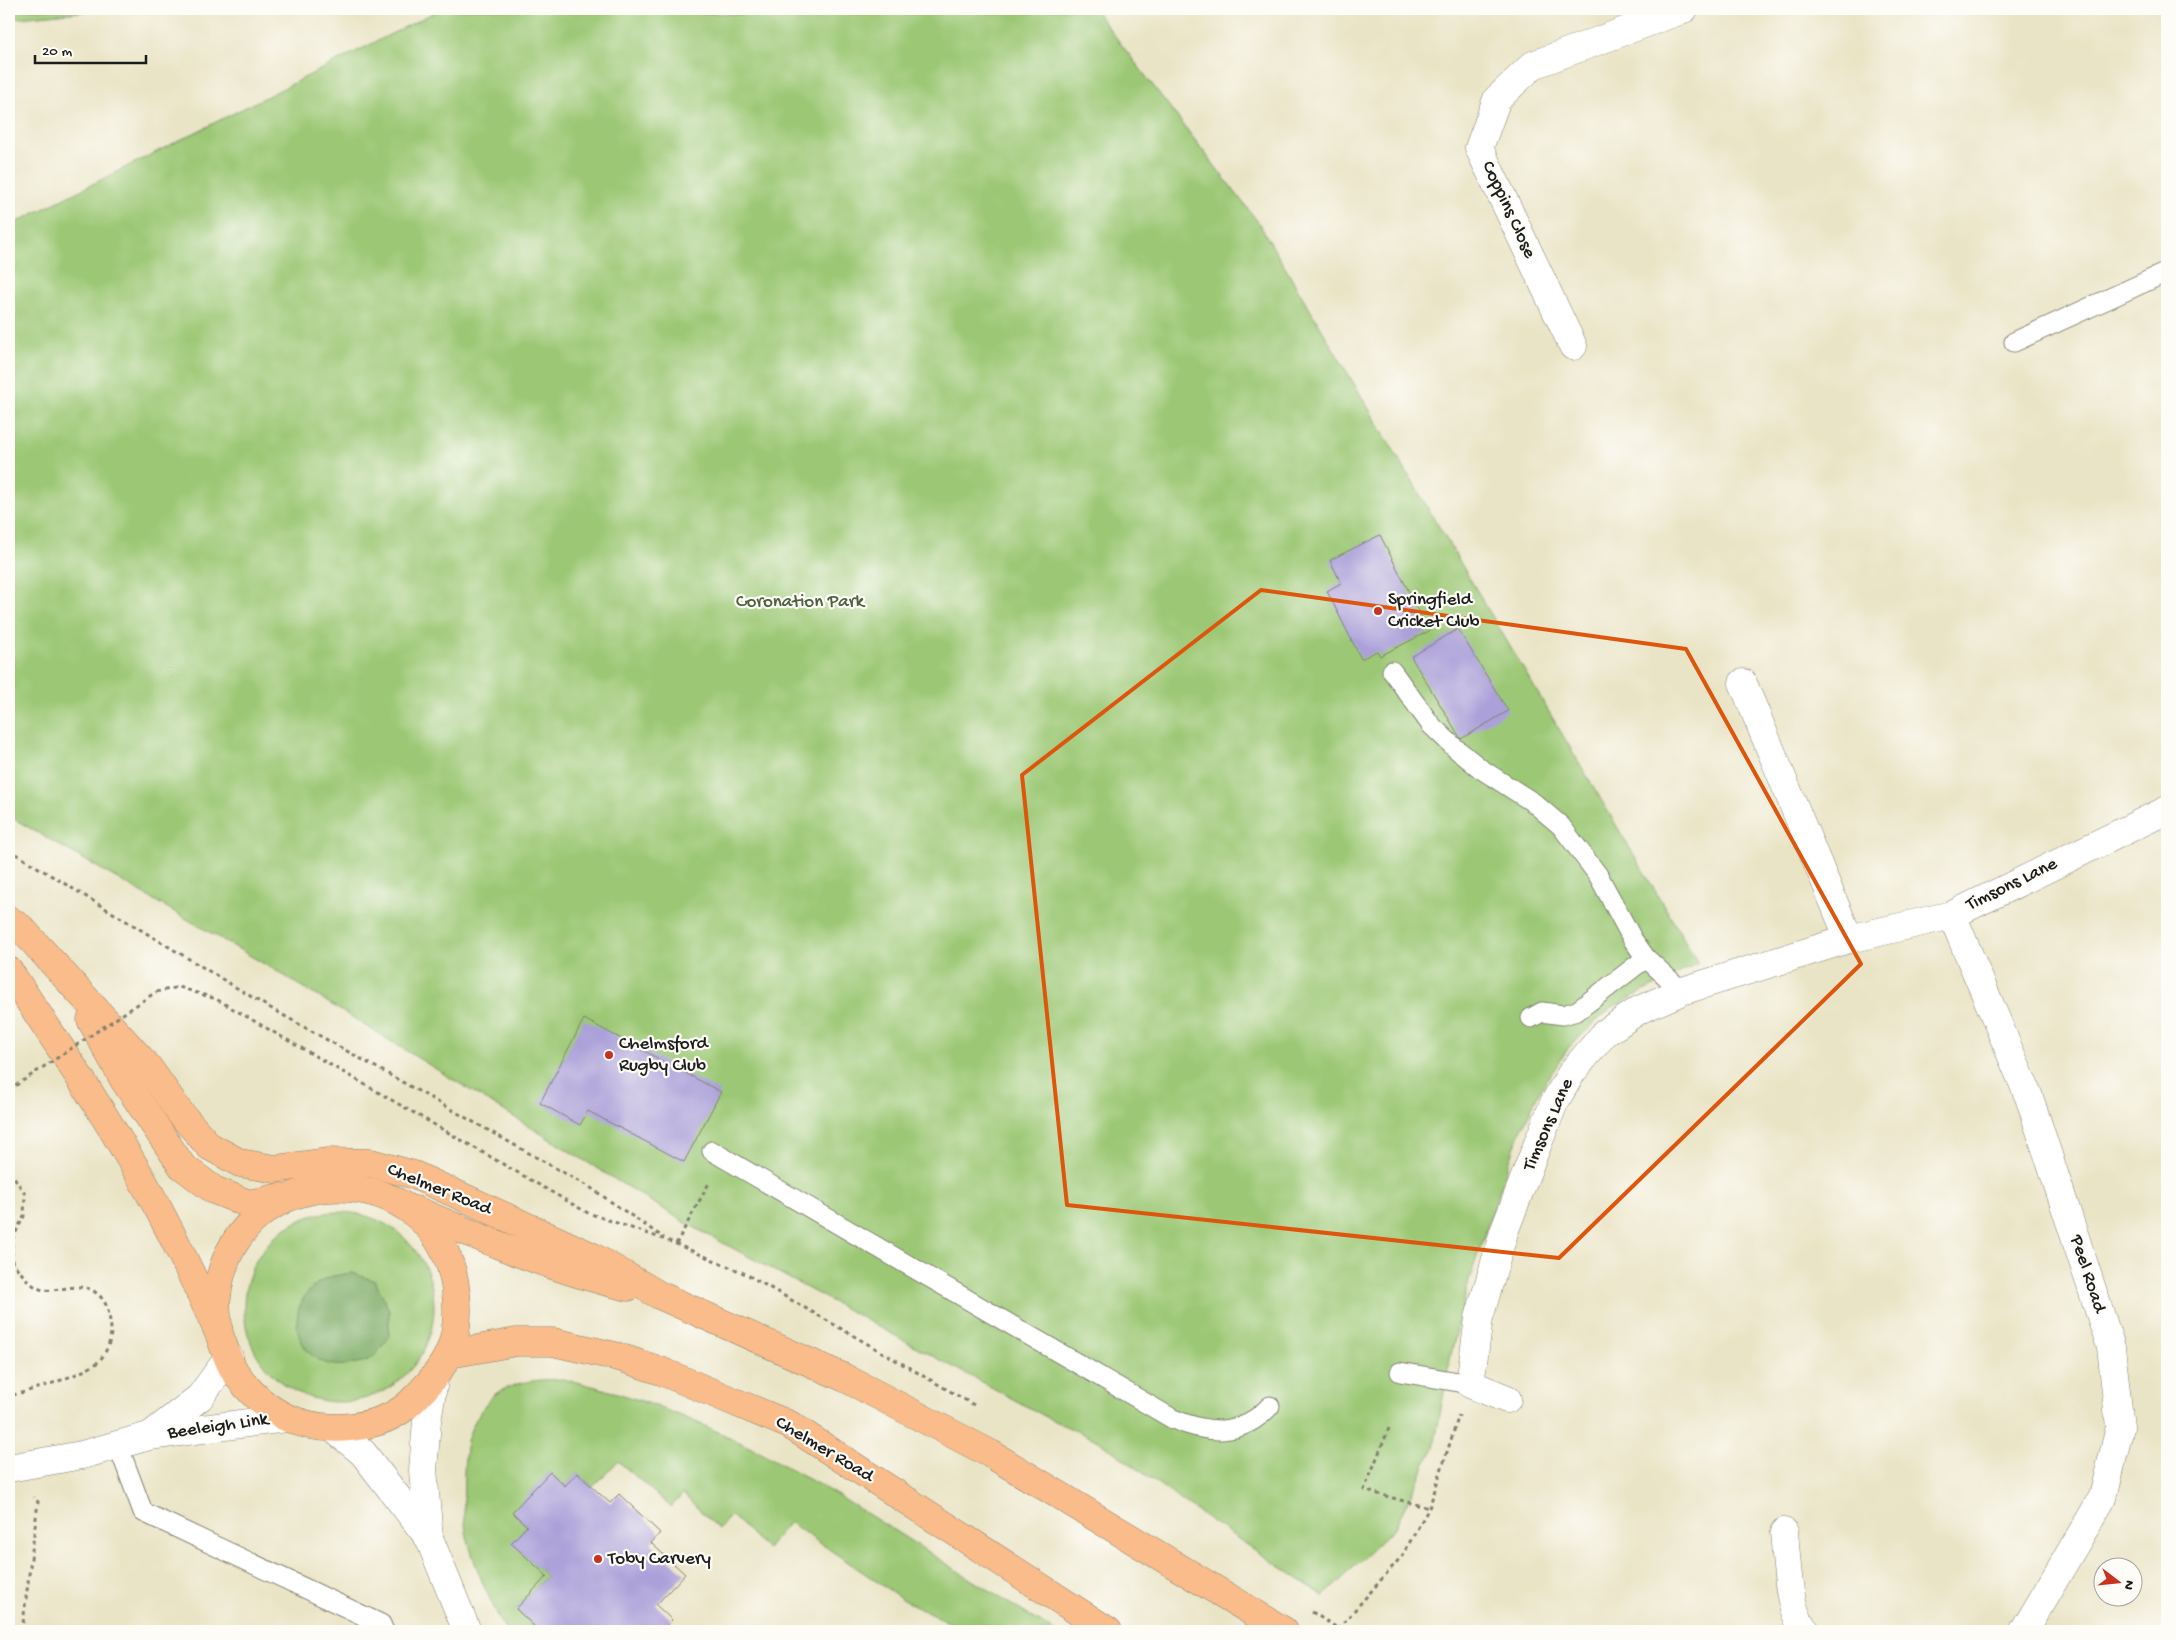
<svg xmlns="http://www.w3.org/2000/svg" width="2176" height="1640" viewBox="0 0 2176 1640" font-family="'Gochi Hand',sans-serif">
<rect width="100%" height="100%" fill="#fdfcf7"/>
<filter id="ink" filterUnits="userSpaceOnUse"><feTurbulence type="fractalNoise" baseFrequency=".02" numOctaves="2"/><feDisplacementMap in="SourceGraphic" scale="10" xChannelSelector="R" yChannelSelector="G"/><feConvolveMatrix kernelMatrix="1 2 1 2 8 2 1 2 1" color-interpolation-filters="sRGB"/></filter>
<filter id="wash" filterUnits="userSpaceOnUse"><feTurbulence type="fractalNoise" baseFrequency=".0096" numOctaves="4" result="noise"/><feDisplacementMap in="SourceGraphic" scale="20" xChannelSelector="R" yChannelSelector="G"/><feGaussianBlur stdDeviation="1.12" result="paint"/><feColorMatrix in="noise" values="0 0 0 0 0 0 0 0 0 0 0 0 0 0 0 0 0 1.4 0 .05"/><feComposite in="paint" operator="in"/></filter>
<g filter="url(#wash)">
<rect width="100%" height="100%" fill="#eae4c6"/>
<g fill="#9cc875" stroke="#5c7248">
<polygon points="9,9 110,9 9,19"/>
<polygon points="441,9 629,9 756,15 771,9 1094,9 1258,222 1698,963 1611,1008 1569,1047 1539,1092 1518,1137 1469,1280 1450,1359 1434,1447 1395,1527 1324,1596 1189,1506 1099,1441 1052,1420 686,1223 280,973 9,816 9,226"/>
<circle cx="339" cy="1307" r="95"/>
<path d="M563,1379C749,1419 895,1537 1055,1631H967L904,1600L789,1522L767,1549L731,1515L719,1529L683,1494L671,1507L618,1461L593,1487L577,1473L565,1486L550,1472L513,1512L527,1526L512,1543L547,1576L516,1609L539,1631H506C490,1601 475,1569 467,1536C462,1514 463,1463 467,1441C470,1427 486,1399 497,1393C519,1380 539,1380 563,1379Z"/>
</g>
<path fill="#7dac66" stroke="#4c6441" d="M353,1273L375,1281L389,1310V1337C384,1344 378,1353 372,1358C368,1361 362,1362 357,1363C296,1380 274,1302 327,1278C334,1275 345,1274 353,1273Z"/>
<g id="blocks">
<g fill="#aba0d9">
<polygon points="1380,535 1429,631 1380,656 1377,651 1361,659 1327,591 1341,583 1330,560"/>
<polygon points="1458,629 1508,711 1461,739 1411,657"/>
<polygon points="584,1019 721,1092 684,1162 588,1111 580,1125 540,1103"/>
<polygon points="550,1472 565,1486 577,1473 610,1503 619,1494 660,1533 651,1543 685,1574 656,1605 672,1620 662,1631 539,1631 516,1609 547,1576 511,1543 527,1526 512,1512"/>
</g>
</g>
</g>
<g filter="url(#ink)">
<use href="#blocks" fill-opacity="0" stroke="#838071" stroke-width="1"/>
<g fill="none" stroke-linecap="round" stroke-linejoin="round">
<g stroke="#838071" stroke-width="21">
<g id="lane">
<polyline points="2014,342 2167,272"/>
<polyline points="1392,671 1431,725 1455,748 1481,769 1534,803 1561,826 1598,875 1633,940 1646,958 1682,991"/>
<polyline points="1531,1018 1542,1012 1563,1015 1577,1011 1646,958"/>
<path d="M712,1151L1173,1419C1209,1434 1241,1437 1270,1406"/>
<polyline points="1400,1372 1470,1384"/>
<polyline points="118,1445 143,1512 381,1624 384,1631"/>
</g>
</g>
<g stroke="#838071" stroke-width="29">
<g id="street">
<polyline points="1573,346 1479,148 1497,99 1533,65 1684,9"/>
<polyline points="1743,683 1849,939"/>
<polyline points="1952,915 2029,1097 2111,1347 2120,1427 2103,1497 2024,1631"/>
<polyline points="1507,1399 1470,1384 1479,1318 1504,1232 1531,1161 1554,1103 1572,1072 1605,1033 1639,1010 1682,991 1849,939 1952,915 2167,810"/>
<polyline points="334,1429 363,1453 429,1538 467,1631"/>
<polyline points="151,1435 200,1397 229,1357"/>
<polyline points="9,1468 82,1455 149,1436 286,1418"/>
<path d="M1784,1532C1787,1559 1787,1612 1806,1631"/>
<polyline points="429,1538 423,1470 427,1421 434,1380"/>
</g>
</g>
<g stroke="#838071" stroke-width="29">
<g id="primary">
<polyline points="9,920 21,928 148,1067 181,1114 209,1146 240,1163 275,1169 327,1162 371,1163 414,1175 456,1194 593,1257 659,1295 845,1378 991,1454 1284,1631"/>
<path d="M9,971C62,1050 115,1128 160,1212C180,1250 199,1290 217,1329C223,1342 227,1360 235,1372C248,1391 267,1409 288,1418C324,1434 381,1431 411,1402C445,1369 462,1343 456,1293C441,1151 232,1153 217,1297C215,1309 218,1321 219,1333"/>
<polyline points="91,1020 124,1080 182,1166 214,1190 249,1204 281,1197"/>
<path d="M416,1210C485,1240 554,1270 628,1287"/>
<polyline points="450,1354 516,1342 553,1342 619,1357 661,1371 725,1398 790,1425 1108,1631"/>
</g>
</g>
<g stroke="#838071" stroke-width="3" stroke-dasharray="4 4" stroke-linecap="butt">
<polyline points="9,850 265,1005 591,1188 664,1238"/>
<polyline points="156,992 179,987 216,999 588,1213 669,1241 746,1274 974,1405"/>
<path d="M9,1172L12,1174L25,1194L24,1216L12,1240V1262C20,1271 30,1287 43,1290C59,1292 80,1281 95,1292C106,1300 108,1308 110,1321C113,1334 109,1349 100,1360C90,1373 27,1392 9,1396"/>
<polyline points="676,1244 709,1183"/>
<polyline points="1389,1428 1364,1490 1429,1508"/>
<polyline points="1312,1612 1342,1631"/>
<polyline points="1338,1629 1402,1556 1429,1508 1459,1415"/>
<polyline points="22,1631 38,1502 34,1497"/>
</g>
<use href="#lane" stroke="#fff" stroke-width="19"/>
<use href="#street" stroke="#fff" stroke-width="28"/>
<use href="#primary" stroke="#f9bc8a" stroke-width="28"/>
<polyline stroke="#838071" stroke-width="3" stroke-dasharray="4 4" stroke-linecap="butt" points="9,1090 156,992"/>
</g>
</g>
<path fill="none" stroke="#de560d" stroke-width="4" stroke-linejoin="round" d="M1261,590L1686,649L1861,964L1559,1258L1067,1205L1022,775Z"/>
<g fill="#c8321e" stroke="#fdfcf7" stroke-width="2">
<circle cx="1378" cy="611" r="5"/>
<circle cx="609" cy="1055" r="5"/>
<circle cx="598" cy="1559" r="5"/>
</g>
<g text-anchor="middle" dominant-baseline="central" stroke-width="4.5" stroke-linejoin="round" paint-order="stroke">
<g font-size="19" fill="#1c1c1c" stroke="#fdfcf7">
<text transform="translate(1508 210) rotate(65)">Coppins Close</text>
<text transform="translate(2012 885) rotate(-26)">Timsons Lane</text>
<text transform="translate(1549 1125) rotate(-66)">Timsons Lane</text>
<text transform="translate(439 1190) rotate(22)">Chelmer Road</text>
<text transform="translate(2087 1274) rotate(72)">Peel Road</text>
<text transform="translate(218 1427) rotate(-8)">Beeleigh Link</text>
<text transform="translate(824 1450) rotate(31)">Chelmer Road</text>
</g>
<g font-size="19" fill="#1c1c1c" stroke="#fdfcf7" text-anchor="start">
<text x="1388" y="600">Springfield<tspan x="1388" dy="22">Cricket Club</tspan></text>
<text x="619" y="1044">Chelmsford<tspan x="619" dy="22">Rugby Club</tspan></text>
<text x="608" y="1559">Toby Carvery</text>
</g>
<g font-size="19" fill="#4f6140" stroke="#fdfcf7">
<text x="800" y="602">Coronation Park</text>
</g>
</g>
<rect width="2176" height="1640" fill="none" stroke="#fdfcf7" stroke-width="30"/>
<g transform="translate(2118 1582) rotate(106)"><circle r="24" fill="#fdfcf7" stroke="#a3a29f"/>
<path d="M0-4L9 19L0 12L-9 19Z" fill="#c8321e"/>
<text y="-8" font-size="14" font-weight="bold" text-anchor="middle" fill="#1c1c1c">N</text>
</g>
<path d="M35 55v8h111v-8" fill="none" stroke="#1c1c1c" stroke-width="2.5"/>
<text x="42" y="55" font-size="15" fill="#1c1c1c" stroke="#fdfcf7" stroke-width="4" paint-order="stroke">20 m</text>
</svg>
